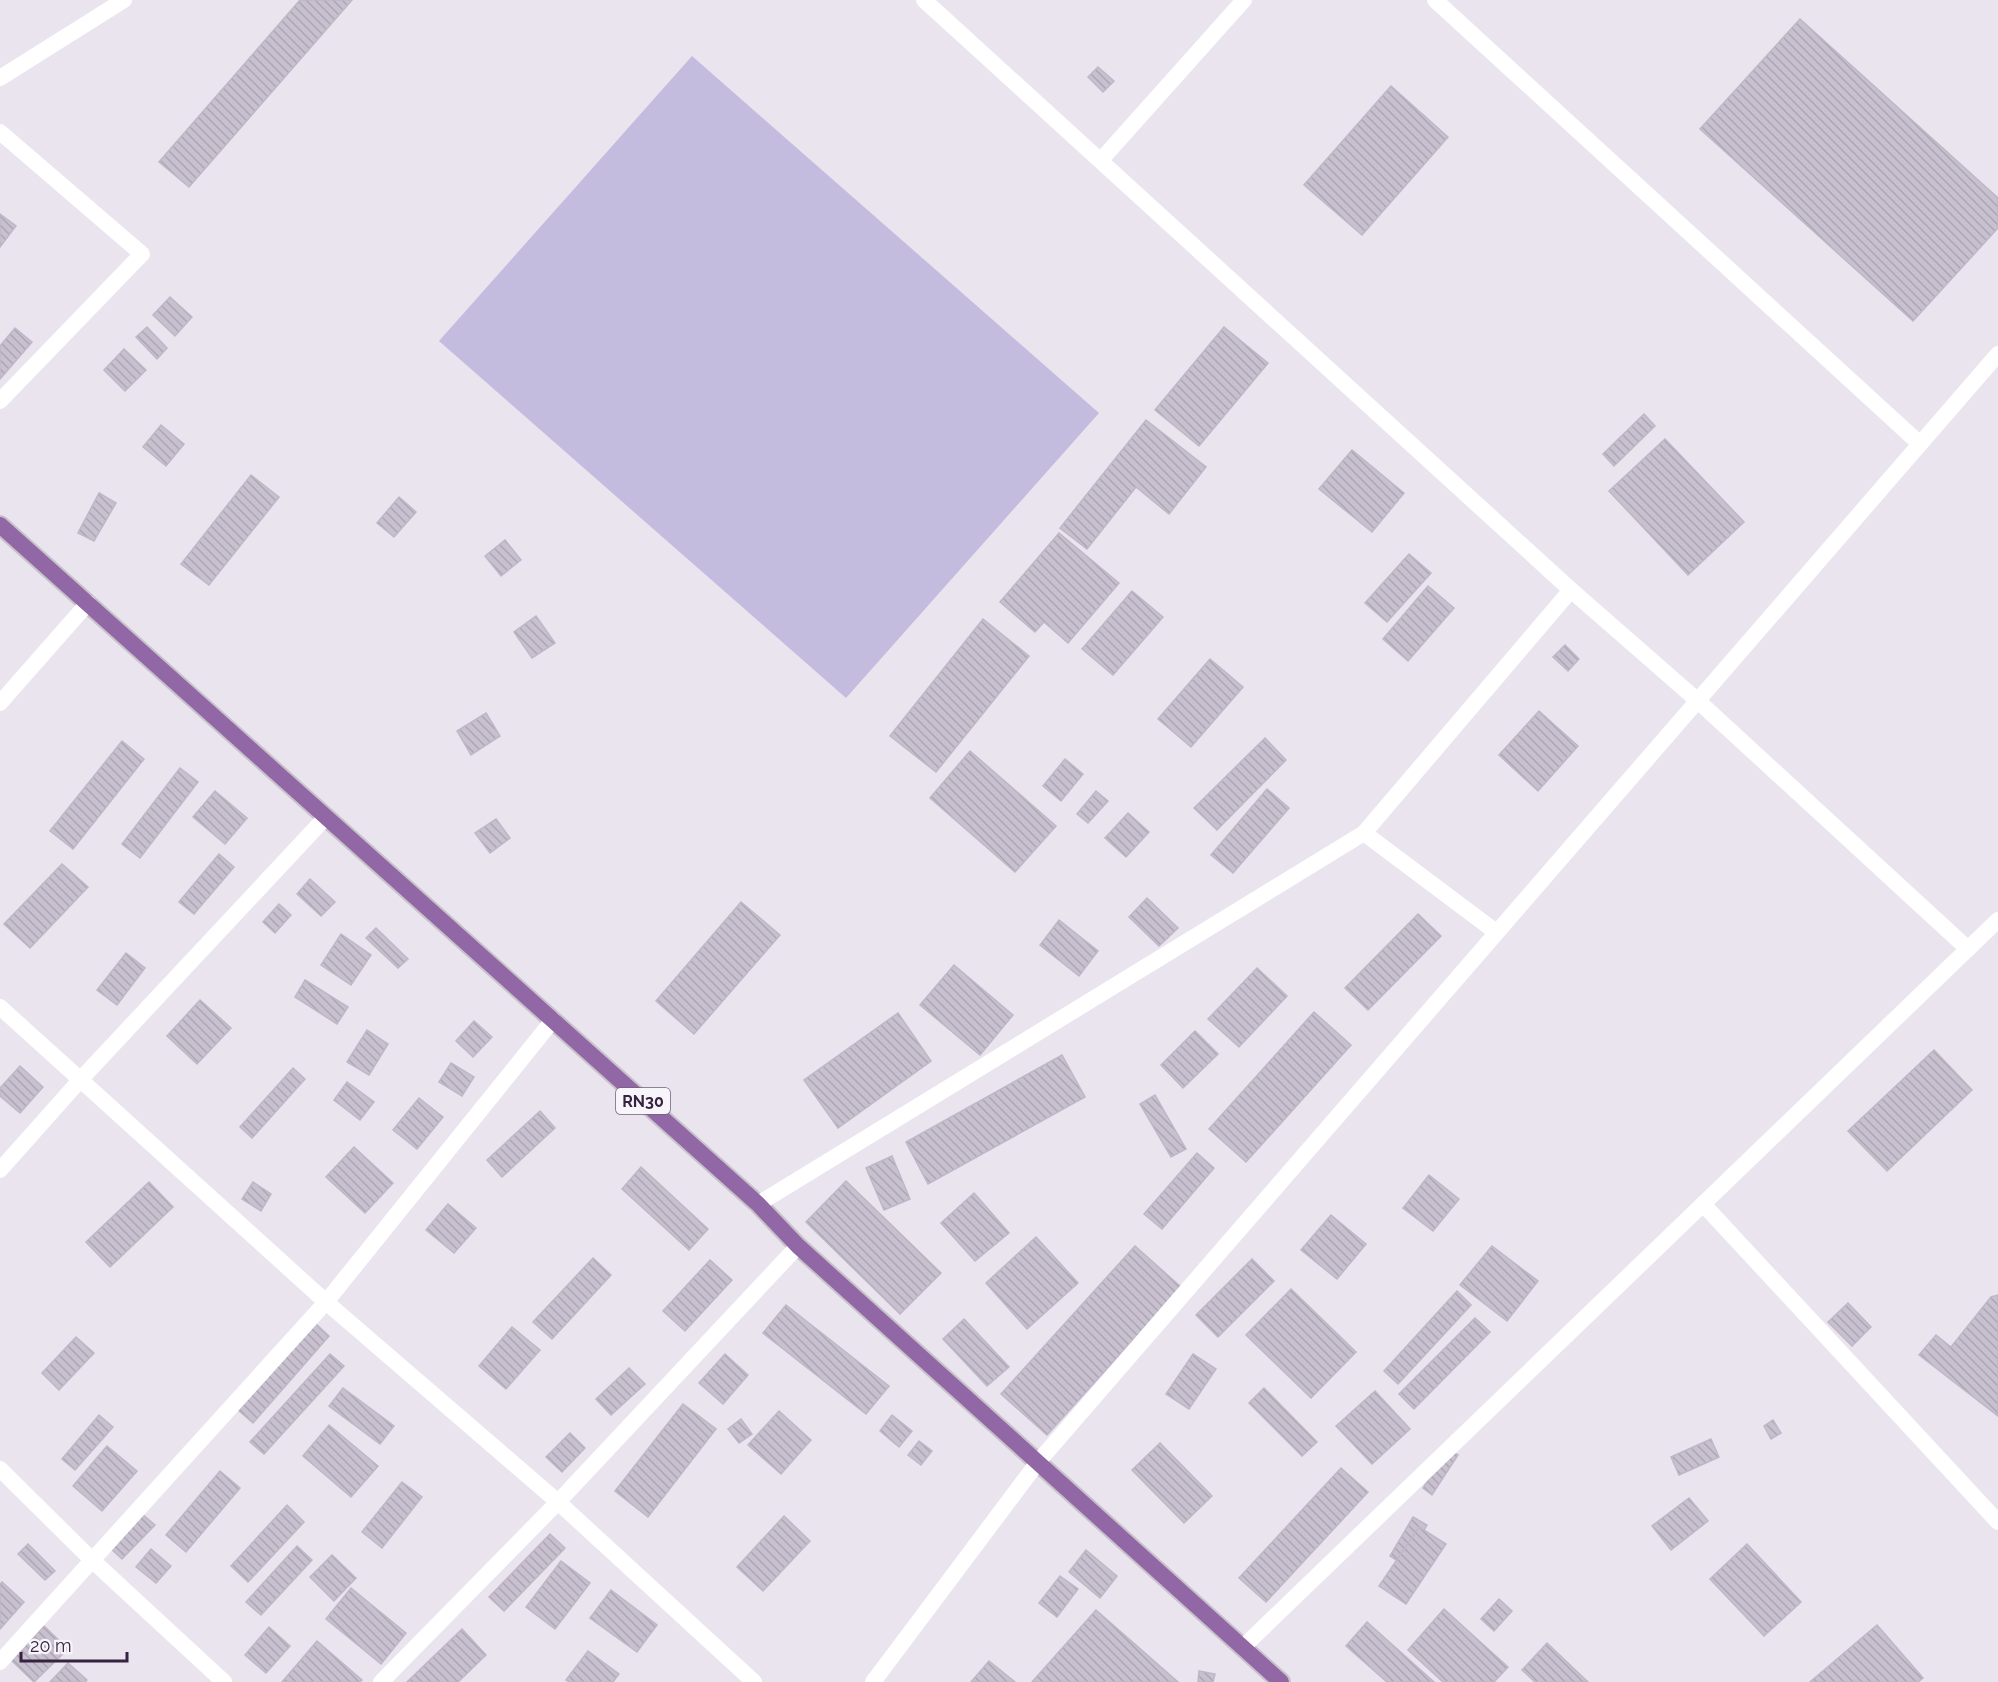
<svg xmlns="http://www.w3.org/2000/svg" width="1998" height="1682" viewBox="0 0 1998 1682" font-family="Raleway,sans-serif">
<defs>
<pattern id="building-back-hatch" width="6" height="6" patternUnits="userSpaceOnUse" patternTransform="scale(1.5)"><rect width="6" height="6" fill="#c8c0cf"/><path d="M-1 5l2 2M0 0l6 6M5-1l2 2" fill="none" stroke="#aca5b3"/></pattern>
</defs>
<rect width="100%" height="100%" fill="#e9e4ee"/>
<polygon fill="#c4bcdf" points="692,56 1099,413 846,698 439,341"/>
<g fill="url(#building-back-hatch)" stroke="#c0b6c8" stroke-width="1.5">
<polygon points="300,0 352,0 189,187 159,162"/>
<polygon points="1800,19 1998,198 1998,228 1913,321 1700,129"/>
<polygon points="1098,67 1114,81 1103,92 1088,77"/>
<polygon points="1391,86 1448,137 1362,235 1304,185"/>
<polygon points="0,214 16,226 0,247"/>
<polygon points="170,297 192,317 175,336 153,315"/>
<polygon points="147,327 167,348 157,359 136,337"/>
<polygon points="1224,327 1268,363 1199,446 1155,410"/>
<polygon points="15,328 32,342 0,379 0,346"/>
<polygon points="124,349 146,370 125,391 104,370"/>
<polygon points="1644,414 1655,426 1614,466 1603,454"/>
<polygon points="1146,420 1206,467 1169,514 1136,487 1087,549 1060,528"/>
<polygon points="161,425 184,444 166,466 143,447"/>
<polygon points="1665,439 1744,522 1688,575 1609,491"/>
<polygon points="1352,450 1404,493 1372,532 1319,489"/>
<polygon points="251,475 279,497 209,585 181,564"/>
<polygon points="99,493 116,503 94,541 78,533"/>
<polygon points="399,497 416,512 394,537 377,523"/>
<polygon points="1059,533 1119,583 1068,643 1044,622 1035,632 1000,602"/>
<polygon points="505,540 521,560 501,576 485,556"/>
<polygon points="1409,554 1431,573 1387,622 1365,603"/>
<polygon points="1428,586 1454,608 1408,661 1383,639"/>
<polygon points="1132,591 1163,617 1113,675 1082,649"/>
<polygon points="536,616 555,643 532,658 514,632"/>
<polygon points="983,619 1029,656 936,772 890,736"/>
<polygon points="1565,645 1579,659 1568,671 1553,657"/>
<polygon points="1210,659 1243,687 1191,747 1158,719"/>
<polygon points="1539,711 1578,746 1538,791 1499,755"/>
<polygon points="486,713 500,736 471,755 457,731"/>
<polygon points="1265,738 1286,760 1217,830 1194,808"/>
<polygon points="122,741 144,759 73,849 50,831"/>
<polygon points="970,751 1056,826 1015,872 930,798"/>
<polygon points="1065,759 1083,774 1061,801 1043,786"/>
<polygon points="180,768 198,782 140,858 122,844"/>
<polygon points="1267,789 1289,808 1233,873 1211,855"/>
<polygon points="215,791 247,818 225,844 193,817"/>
<polygon points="1096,791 1108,801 1088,823 1077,814"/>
<polygon points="1128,813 1149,832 1126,857 1105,838"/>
<polygon points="496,819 510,838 490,853 475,833"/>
<polygon points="219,854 234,867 194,914 179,902"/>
<polygon points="62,864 88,887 30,948 4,924"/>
<polygon points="310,879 335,902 321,916 297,894"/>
<polygon points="1147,898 1178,928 1159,946 1129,917"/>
<polygon points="741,902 780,935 694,1034 656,1001"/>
<polygon points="279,904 291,915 275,933 263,922"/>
<polygon points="1418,914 1441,936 1368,1010 1345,988"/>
<polygon points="1059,920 1098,951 1079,976 1040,945"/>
<polygon points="376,928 408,959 398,968 366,938"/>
<polygon points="341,934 371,955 351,985 321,965"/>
<polygon points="126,953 145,968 117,1005 97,990"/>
<polygon points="954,965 1013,1015 980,1055 920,1005"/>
<polygon points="1257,968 1287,996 1239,1047 1208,1019"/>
<polygon points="305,980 348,1007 337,1024 295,997"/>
<polygon points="200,1000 231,1028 197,1064 167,1036"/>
<polygon points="1314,1012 1351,1045 1246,1162 1209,1129"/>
<polygon points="898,1013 931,1061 838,1128 804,1080"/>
<polygon points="474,1021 492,1037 473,1057 456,1041"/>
<polygon points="367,1030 388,1044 369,1075 347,1062"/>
<polygon points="1195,1031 1218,1054 1183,1088 1161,1065"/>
<polygon points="1934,1050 1972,1090 1887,1171 1848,1131"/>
<polygon points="1062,1055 1085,1097 928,1184 906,1142"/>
<polygon points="451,1063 474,1077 462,1096 439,1082"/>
<polygon points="20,1066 43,1087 20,1113 0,1096 0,1088"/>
<polygon points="293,1068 305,1079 252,1138 240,1127"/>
<polygon points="347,1082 374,1102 360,1120 334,1100"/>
<polygon points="1155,1095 1186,1149 1171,1157 1140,1104"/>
<polygon points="419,1098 443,1117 417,1149 393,1130"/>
<polygon points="540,1111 555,1128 502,1177 487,1160"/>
<polygon points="354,1147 393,1183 365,1213 326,1177"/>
<polygon points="1197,1153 1214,1168 1162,1229 1144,1214"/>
<polygon points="892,1156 910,1199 884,1210 866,1168"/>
<polygon points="641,1167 708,1229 689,1250 622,1189"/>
<polygon points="1429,1175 1459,1199 1433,1231 1403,1208"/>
<polygon points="846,1181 941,1273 900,1314 806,1222"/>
<polygon points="149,1182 173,1207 110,1267 86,1242"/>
<polygon points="253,1182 271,1194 261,1211 242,1199"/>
<polygon points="974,1193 1009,1233 975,1261 941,1223"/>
<polygon points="448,1204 476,1228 454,1253 426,1230"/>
<polygon points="1331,1215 1366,1244 1337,1279 1301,1250"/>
<polygon points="1036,1237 1078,1283 1027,1329 986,1283"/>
<polygon points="1135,1246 1181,1287 1047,1435 1001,1394"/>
<polygon points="1492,1246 1538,1281 1507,1321 1460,1285"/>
<polygon points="593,1258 611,1275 552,1339 533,1322"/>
<polygon points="1252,1259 1274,1281 1218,1337 1196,1315"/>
<polygon points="710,1260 732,1280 685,1331 663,1311"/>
<polygon points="1291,1289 1356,1352 1311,1398 1246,1335"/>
<polygon points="1457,1291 1471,1305 1398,1384 1384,1371"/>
<polygon points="1998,1295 1998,1416 1919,1355 1936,1335 1951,1347 1991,1297"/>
<polygon points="1848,1303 1871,1327 1852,1346 1828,1322"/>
<polygon points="786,1305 889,1386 866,1414 763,1333"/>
<polygon points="1475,1318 1490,1332 1414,1409 1399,1394"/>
<polygon points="964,1319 1009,1367 987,1386 943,1339"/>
<polygon points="315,1323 329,1336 253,1423 238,1410"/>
<polygon points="512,1327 540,1350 506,1389 479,1366"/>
<polygon points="76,1337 94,1353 59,1390 42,1373"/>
<polygon points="330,1354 344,1366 264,1454 250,1442"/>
<polygon points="725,1354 748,1375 723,1404 699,1383"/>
<polygon points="1193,1354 1216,1369 1189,1409 1166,1394"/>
<polygon points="629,1368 645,1384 611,1415 596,1399"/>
<polygon points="343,1388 394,1426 380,1444 329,1406"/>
<polygon points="1264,1388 1317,1442 1302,1456 1249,1403"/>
<polygon points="1375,1391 1410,1429 1372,1464 1336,1426"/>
<polygon points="683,1404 716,1429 648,1517 615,1491"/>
<polygon points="779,1411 811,1440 781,1474 748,1445"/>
<polygon points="99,1415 113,1427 75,1470 62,1459"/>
<polygon points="892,1415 912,1431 899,1447 880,1431"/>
<polygon points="741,1419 752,1434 739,1443 728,1429"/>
<polygon points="1773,1420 1781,1433 1771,1439 1764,1426"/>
<polygon points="329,1425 378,1466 351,1497 303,1456"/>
<polygon points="570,1433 585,1448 562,1472 546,1457"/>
<polygon points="1711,1439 1719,1457 1679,1475 1671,1457"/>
<polygon points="919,1441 932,1451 921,1465 908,1455"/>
<polygon points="1160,1443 1212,1496 1184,1523 1132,1470"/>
<polygon points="107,1446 137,1471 102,1511 73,1486"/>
<polygon points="1448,1449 1458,1455 1432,1495 1423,1488"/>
<polygon points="1341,1468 1368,1492 1266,1602 1239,1578"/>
<polygon points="220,1471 240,1488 186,1552 166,1535"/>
<polygon points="402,1482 422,1497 382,1548 362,1532"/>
<polygon points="1689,1498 1708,1521 1671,1550 1652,1526"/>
<polygon points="287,1505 304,1522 248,1582 231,1566"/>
<polygon points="141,1513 155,1525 122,1559 109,1547"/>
<polygon points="784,1516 810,1541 763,1591 737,1567"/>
<polygon points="1413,1517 1427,1525 1404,1565 1390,1556"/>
<polygon points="1419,1527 1446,1544 1406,1604 1379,1586"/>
<polygon points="550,1534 565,1548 504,1611 489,1597"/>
<polygon points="28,1544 55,1571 45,1580 18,1554"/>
<polygon points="1747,1544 1801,1602 1764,1636 1710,1579"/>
<polygon points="297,1546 312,1560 261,1615 246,1602"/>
<polygon points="151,1549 171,1566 156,1583 136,1567"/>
<polygon points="1086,1550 1117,1576 1100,1598 1069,1572"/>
<polygon points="332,1555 356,1578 334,1601 310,1577"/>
<polygon points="561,1561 590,1583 555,1629 526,1607"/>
<polygon points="1060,1576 1078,1589 1057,1617 1039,1603"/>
<polygon points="2,1582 24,1602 0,1629 0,1584"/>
<polygon points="351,1588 406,1633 381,1664 326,1619"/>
<polygon points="611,1590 657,1625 637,1652 590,1618"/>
<polygon points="1499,1599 1512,1611 1494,1631 1481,1619"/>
<polygon points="1444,1609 1508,1667 1494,1682 1443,1682 1408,1650"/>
<polygon points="1096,1610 1178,1682 1032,1682"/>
<polygon points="1367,1622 1434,1682 1387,1682 1346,1646"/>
<polygon points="1877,1625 1923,1678 1918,1682 1810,1682"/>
<polygon points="44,1626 68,1649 34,1682 11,1660"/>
<polygon points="269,1627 290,1646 266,1673 245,1655"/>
<polygon points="462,1629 486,1655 458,1682 407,1682"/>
<polygon points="317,1641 362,1680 360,1682 282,1682"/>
<polygon points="1547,1643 1588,1682 1535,1682 1522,1670"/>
<polygon points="588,1651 619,1674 613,1682 570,1682 566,1680"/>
<polygon points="989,1661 1015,1682 971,1682"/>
<polygon points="68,1663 87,1680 85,1682 50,1682"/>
<polygon points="1199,1671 1215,1674 1213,1682 1198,1682"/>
</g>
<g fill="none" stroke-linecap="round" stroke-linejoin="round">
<g stroke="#c7c1ca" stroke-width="20">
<polyline id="primary" points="0,525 758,1204 798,1246 1281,1682"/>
</g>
<g stroke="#fff" stroke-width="16">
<polyline points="924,0 1571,590 1698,701 1968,949"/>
<polyline points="1435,0 1920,444"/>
<polyline points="0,78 124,0"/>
<polyline points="0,132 142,254 0,401"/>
<polyline points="1101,160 1244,0"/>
<polyline points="0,703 88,603"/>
<polyline points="1364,833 1496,932"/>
<polyline points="0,1007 326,1302 558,1502 754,1682"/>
<polyline points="0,1170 81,1079 326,817"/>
<polyline points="758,1204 1364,833 1571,590"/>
<polyline points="1703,1204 1998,1522"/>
<polyline points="0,1469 93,1561 224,1682"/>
<polyline points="1243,1647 1998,920"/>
<polyline points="0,1662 326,1302 553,1020"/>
<polyline points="381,1682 558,1502 798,1246"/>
<polyline points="873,1682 1038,1462 1998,354"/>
</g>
<use href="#primary" stroke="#9267a5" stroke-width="16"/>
</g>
<g text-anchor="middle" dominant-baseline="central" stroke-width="6" stroke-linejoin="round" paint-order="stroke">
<rect fill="#f7f5fa" stroke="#716178" stroke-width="1.5" x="616" y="1088" width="54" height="26" rx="4.5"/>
<g font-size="16" font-weight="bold" fill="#372240">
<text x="643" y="1101">RN30</text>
</g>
</g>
<path d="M21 1652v9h106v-9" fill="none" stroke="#372240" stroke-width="3"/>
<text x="30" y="1652" font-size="18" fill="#372240" stroke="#f7f5fa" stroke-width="4.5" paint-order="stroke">20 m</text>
</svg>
